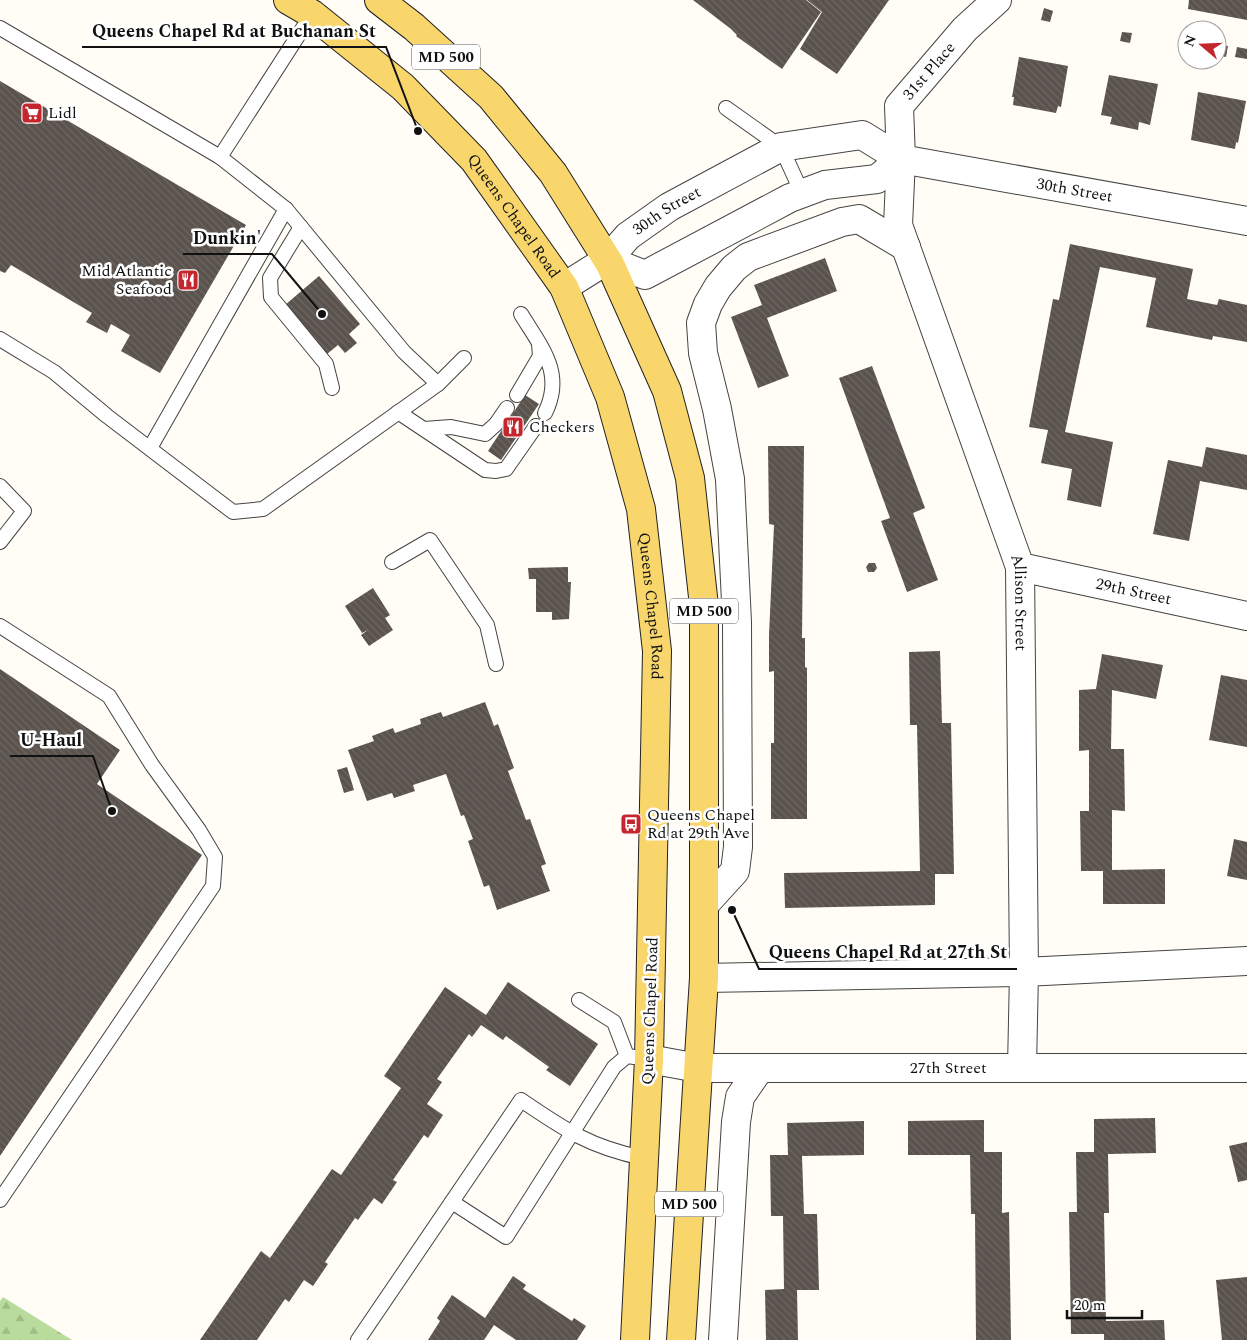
<svg xmlns="http://www.w3.org/2000/svg" width="1247" height="1340" viewBox="0 0 1247 1340" font-family="Spectral,serif">
<defs>
<pattern id="forest-firs" width="22" height="20" patternUnits="userSpaceOnUse" patternTransform="scale(1.25)"><rect width="22" height="20" fill="#b9dc9c"/><path d="M5 1l3.5 6h-7zM16 11l3.5 6h-7z" fill="#9ebc85"/></pattern>
<pattern id="building-back-hatch" width="6" height="6" patternUnits="userSpaceOnUse" patternTransform="scale(1.25)"><rect width="6" height="6" fill="#5a524d"/><path d="M-1 5l2 2M0 0l6 6M5-1l2 2" fill="none" stroke="#6d6662"/></pattern>
</defs>
<rect width="100%" height="100%" fill="#fffdf5"/>
<polygon fill="url(#forest-firs)" points="3,1297 72,1340 0,1340 0,1301"/>
<g fill="url(#building-back-hatch)">
<polygon points="693,0 806,0 821,12 782,69 736,36 737,35 731,29"/>
<polygon points="807,0 889,0 837,74 800,49 822,12"/>
<polygon points="1189,0 1247,0 1247,20 1188,9"/>
<polygon points="1044,8 1053,11 1050,22 1041,20"/>
<polygon points="1122,32 1132,33 1130,43 1120,41"/>
<polygon points="1217,45 1228,46 1226,57 1217,55"/>
<polygon points="1237,47 1247,49 1247,59 1235,57"/>
<polygon points="1019,57 1068,66 1061,107 1058,106 1056,113 1013,105 1014,97 1012,97"/>
<polygon points="1109,75 1158,84 1150,125 1139,122 1138,130 1110,124 1112,117 1101,115"/>
<polygon points="0,81 246,225 160,373 121,351 130,335 111,324 107,333 86,322 92,313 11,265 5,273 0,271"/>
<polygon points="1198,92 1246,101 1238,143 1236,142 1235,149 1191,140"/>
<polygon points="1070,244 1193,269 1187,299 1217,305 1219,299 1247,305 1247,342 1213,336 1212,340 1146,327 1156,278 1100,267 1065,432 1113,442 1101,507 1067,500 1072,469 1041,463 1048,430 1029,427 1053,299 1059,300"/>
<polygon points="825,258 837,291 767,318 789,376 758,388 731,317 762,305 754,285"/>
<polygon points="319,276 360,324 349,334 357,343 345,353 338,345 327,354 285,305"/>
<polygon points="872,366 925,508 913,513 938,580 907,592 881,521 890,518 839,378"/>
<polygon points="525,395 539,404 501,460 488,451"/>
<polygon points="768,446 804,446 802,638 805,638 805,667 807,668 807,819 771,819 771,743 774,743 774,671 769,672 769,635 774,525 769,524"/>
<polygon points="1206,447 1247,455 1247,490 1200,481 1189,541 1153,534 1168,460 1202,467"/>
<polygon points="869,563 875,563 877,568 874,572 868,572 866,567"/>
<polygon points="568,567 568,582 571,582 569,619 552,620 552,612 536,612 536,579 529,579 528,568"/>
<polygon points="373,588 390,615 385,618 393,630 369,646 361,635 368,630 362,633 345,606"/>
<polygon points="940,651 942,723 951,723 954,874 935,874 935,905 785,908 784,873 920,871 917,725 910,725 909,652"/>
<polygon points="1102,654 1163,665 1156,699 1112,690 1111,749 1124,749 1125,811 1112,810 1112,870 1165,869 1165,904 1103,904 1103,871 1081,871 1080,811 1089,811 1089,750 1079,751 1079,690 1096,689"/>
<polygon points="0,669 120,750 97,784 202,855 0,1156"/>
<polygon points="1221,675 1247,680 1247,747 1209,740"/>
<polygon points="485,702 494,726 498,724 514,768 508,771 526,820 530,819 546,864 541,866 550,891 497,910 489,885 484,887 468,841 473,839 464,815 461,816 446,774 413,785 415,791 394,798 392,793 367,801 348,750 374,741 372,736 393,728 395,733 421,724 420,719 441,712 443,717"/>
<polygon points="347,767 354,790 344,793 337,770"/>
<polygon points="1234,839 1247,842 1247,880 1227,876"/>
<polygon points="508,982 598,1044 570,1086 546,1070 549,1067 506,1036 503,1040 481,1025 472,1037 469,1034 437,1079 442,1082 427,1104 443,1115 428,1138 424,1135 393,1180 397,1182 382,1204 374,1198 358,1220 355,1218 325,1262 328,1264 313,1286 304,1280 289,1302 285,1299 257,1340 200,1340 261,1251 270,1258 332,1169 341,1175 401,1088 384,1076 445,987 486,1015"/>
<polygon points="1155,1118 1156,1153 1108,1154 1109,1213 1104,1213 1106,1321 1164,1320 1165,1340 1104,1340 1104,1334 1071,1334 1069,1212 1077,1212 1076,1152 1094,1152 1094,1119"/>
<polygon points="984,1120 984,1152 1002,1152 1002,1213 1009,1212 1011,1340 976,1340 975,1214 971,1214 970,1155 908,1155 908,1121"/>
<polygon points="864,1121 864,1155 802,1156 804,1214 817,1214 819,1290 797,1290 798,1340 766,1340 765,1290 784,1289 783,1216 771,1216 770,1155 788,1155 787,1123"/>
<polygon points="1247,1142 1247,1180 1238,1182 1229,1146"/>
<polygon points="513,1276 526,1285 523,1289 572,1321 574,1318 586,1326 577,1340 516,1340 494,1325 484,1340 428,1340 440,1321 437,1318 452,1295 485,1318"/>
<polygon points="1247,1277 1247,1340 1222,1340 1216,1280"/>
</g>
<g fill="none" stroke-linecap="round" stroke-linejoin="round">
<g stroke="#444" stroke-width="16">
<g id="service">
<polyline points="0,28 220,157 286,209 404,352 438,384"/>
<polyline points="726,108 781,147 802,193"/>
<polyline points="220,157 312,14"/>
<polyline points="301,227 270,278 271,297 326,364 332,388"/>
<path d="M521,314C541,347 565,373 545,413"/>
<polyline points="0,339 54,372 107,416 233,512 263,509 438,384 464,358"/>
<polyline points="517,395 540,356 539,344"/>
<polyline points="398,412 485,470 496,471 506,469 536,426"/>
<polyline points="424,429 451,427 485,434 496,424 507,408"/>
<polyline points="150,448 286,209"/>
<polyline points="0,486 24,511 0,542"/>
<polyline points="392,562 430,540 487,625 496,664"/>
<polyline points="0,626 109,696 152,765 199,830 215,857 213,886 0,1200"/>
<polyline points="579,1000 614,1022 627,1056"/>
<polyline points="452,1202 506,1237 614,1067 627,1056 649,1059"/>
<path d="M358,1340L521,1100C565,1130 590,1147 643,1158"/>
</g>
</g>
<g stroke="#444" stroke-width="30">
<g id="minor">
<path id="s1" d="M997,0L965,29L899,106L901,159L898,225L1020,567L1024,972L1022,1068"/>
<polyline points="607,260 645,275 790,198 825,185 877,179 901,159"/>
<path id="s2" d="M564,287L607,260L628,236L669,207L781,147L862,135L901,159L1247,221"/>
<path id="s3" d="M1020,567L1247,616"/>
<polyline points="704,905 735,871 738,847 737,622 730,479 717,409 703,353 701,323 708,304 718,287 734,268 748,257 842,222 859,219 906,247"/>
<polyline points="704,978 1024,972 1247,961"/>
<path id="s4" d="M649,1059L698,1068H1247"/>
<polyline points="723,1340 736,1122 740,1097 760,1068"/>
</g>
</g>
<g stroke="#222" stroke-width="30">
<g id="primary">
<path id="s5" d="M288,0L312,14L403,87L474,160L564,287L610,397L641,509L657,651L649,1059L635,1340"/>
<polyline points="379,0 414,27 491,97 553,173 610,264 667,391 690,478 704,606 704,978 681,1340"/>
</g>
</g>
<use href="#service" stroke="#fff" stroke-width="14"/>
<use href="#minor" stroke="#fff" stroke-width="28"/>
<use href="#primary" stroke="#f9d66b" stroke-width="28"/>
</g>
<defs>
<g id="supermarket-square" transform="scale(1.125)"><rect x="-9" y="-9" width="18" height="18" rx="4" fill="#c4262e" stroke="#fff"/><path d="M-6-5.5h2.5l.6 2H6L4.5 2H-2.5L-4.4-4H-6ZM-1.5 3.2a1.3 1.3 0 1 0 .1 0ZM3 3.2a1.3 1.3 0 1 0 .1 0Z" fill="#fff"/></g>
<g id="restaurant-square" transform="scale(1.125)"><rect x="-9" y="-9" width="18" height="18" rx="4" fill="#c4262e" stroke="#fff"/><path d="M-5-6h1v4h1v-4h1v4h1v-4h1v5L-1.5 .5V6h-2V.5L-5-1ZM5-6V6H3V1.5H1.5Q1.5-4 5-6Z" fill="#fff"/></g>
<g id="bus-square" transform="scale(1.125)"><rect x="-9" y="-9" width="18" height="18" rx="4" fill="#c4262e" stroke="#fff"/><path d="M-5-6H5V4H4V6H2V4H-2V6H-4V4H-5ZM-3.5-4V0h7V-4ZM-3.5 1.2v1.5H-2V1.2ZM2 1.2v1.5H3.5V1.2Z" fill="#fff"/></g>
</defs>
<g fill-rule="evenodd">
<use href="#supermarket-square" x="32" y="113"/>
<use href="#restaurant-square" x="188" y="280"/>
<use href="#restaurant-square" x="513" y="427"/>
<use href="#bus-square" x="631" y="824"/>
</g>
<g text-anchor="middle" dominant-baseline="central" stroke-width="5" stroke-linejoin="round" paint-order="stroke">
<g fill="#fff" stroke="#585858" stroke-width="1">
<rect x="412" y="44.5" width="68" height="25" rx="4"/>
<rect x="670" y="598.5" width="68" height="25" rx="4"/>
<rect x="655" y="1191.5" width="68" height="25" rx="4"/>
</g>
<g font-size="15" font-weight="bold" fill="#111">
<text x="446" y="57">MD 500</text>
<text x="704" y="611">MD 500</text>
<text x="689" y="1204">MD 500</text>
</g>
<g font-size="16" fill="#111" stroke="#fff">
<text transform="translate(929 71) rotate(-49)">31st Place</text>
<text stroke="none"><textPath href="#s2" startOffset="564">30th Street</textPath></text>
<text stroke="none"><textPath href="#s2" startOffset="129">30th Street</textPath></text>
<text stroke="none"><textPath href="#s5" startOffset="315">Queens Chapel Road</textPath></text>
<text stroke="none"><textPath href="#s3" startOffset="116">29th Street</textPath></text>
<text stroke="none"><textPath href="#s1" startOffset="662">Allison Street</textPath></text>
<text stroke="none"><textPath href="#s5" startOffset="735">Queens Chapel Road</textPath></text>
<text transform="translate(650 1011) rotate(-88)">Queens Chapel Road</text>
<text stroke="none"><textPath href="#s4" startOffset="300">27th Street</textPath></text>
</g>
<g font-size="16" fill="#111" stroke="#fff" text-anchor="start">
<text x="48" y="113">Lidl</text>
<text x="172" y="271" text-anchor="end">Mid Atlantic<tspan x="172" dy="18">Seafood</tspan></text>
<text x="529" y="427">Checkers</text>
<text x="647" y="815">Queens Chapel<tspan x="647" dy="18">Rd at 29th Ave</tspan></text>
</g>
</g>
<path fill="none" stroke="#111" stroke-width="2" d="M418 131L386 47H82M322 314L272 254H183M112 811L93 756H10M732 910L759 969H1017"/>
<g fill="#111" stroke="#fff" stroke-width="2">
<circle cx="418" cy="131" r="5"/>
<circle cx="322" cy="314" r="5"/>
<circle cx="112" cy="811" r="5"/>
<circle cx="732" cy="910" r="5"/>
</g>
<g font-size="18" text-anchor="middle" font-weight="bold" fill="#111" stroke="#fff" stroke-width="5" stroke-linejoin="round" paint-order="stroke">
<text x="234" y="37">Queens Chapel Rd at Buchanan St</text>
<text x="227" y="244">Dunkin'</text>
<text x="51" y="746">U-Haul</text>
<text x="888" y="958">Queens Chapel Rd at 27th St</text>
</g>
<g transform="translate(1202 45) rotate(289)"><circle r="24" fill="#ffffff" stroke="#a0a0a0"/>
<path d="M0-4L9 19L0 12L-9 19Z" fill="#c4262e"/>
<text y="-8" font-size="14" font-weight="bold" text-anchor="middle" fill="#111111">N</text>
</g>
<path d="M1067 1310v8h75v-8" fill="none" stroke="#111111" stroke-width="2.5"/>
<text x="1074" y="1310" font-size="15" fill="#111111" stroke="#ffffff" stroke-width="4" paint-order="stroke">20 m</text>
</svg>
